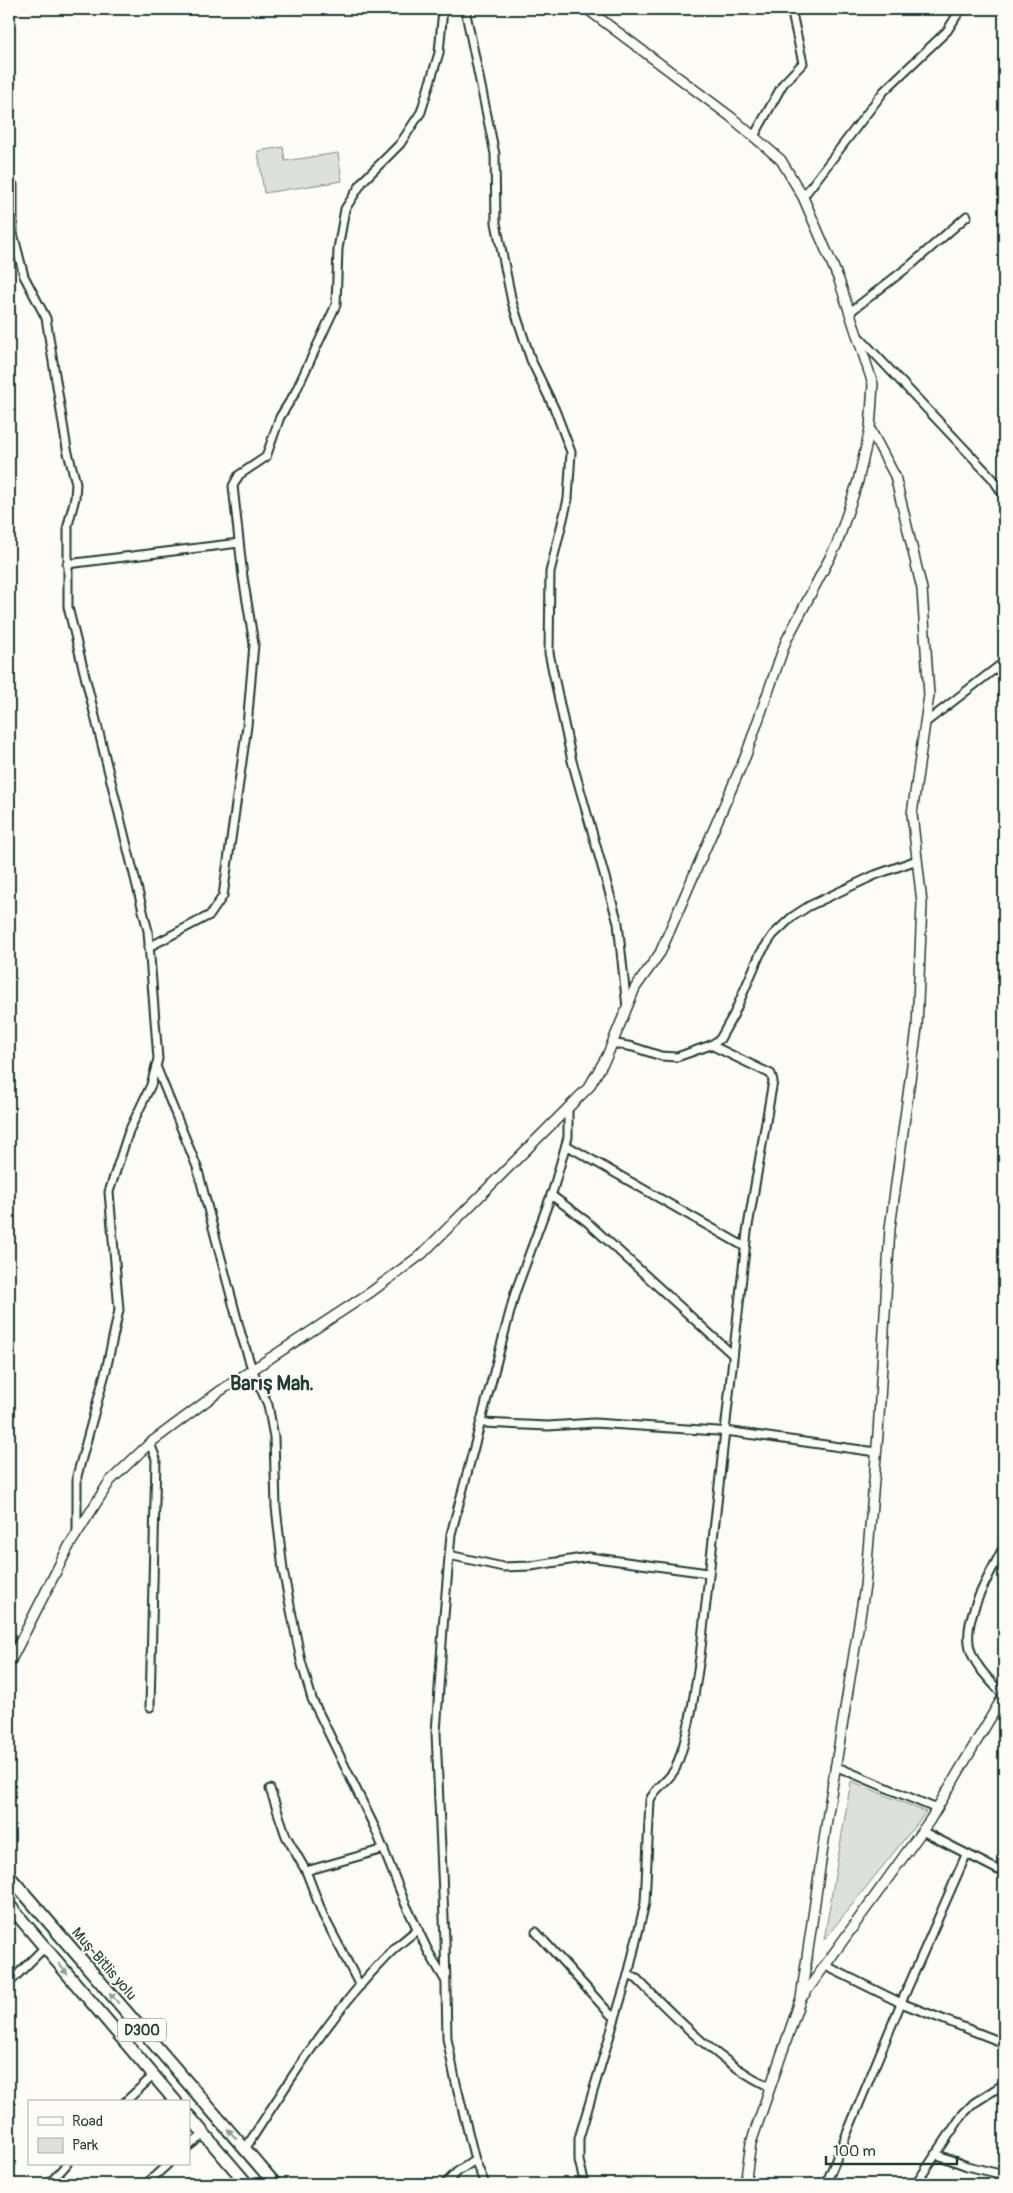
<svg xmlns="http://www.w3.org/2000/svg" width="1013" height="2193" viewBox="0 0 1013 2193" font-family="Pangolin,sans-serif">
<rect width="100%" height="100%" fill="#fdfcf7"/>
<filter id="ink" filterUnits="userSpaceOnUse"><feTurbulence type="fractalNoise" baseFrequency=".02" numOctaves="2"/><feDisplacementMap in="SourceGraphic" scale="10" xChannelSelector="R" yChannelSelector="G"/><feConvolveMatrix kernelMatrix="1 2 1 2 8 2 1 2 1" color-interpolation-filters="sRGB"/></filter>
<g filter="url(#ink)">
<g fill="#dde0db" stroke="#7e8e88">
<polygon points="283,147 285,161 338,153 342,181 264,193 258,151"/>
<polygon points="851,1781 926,1812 824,1940"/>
</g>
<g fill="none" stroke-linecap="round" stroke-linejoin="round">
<g stroke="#1f3d34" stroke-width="11">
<g id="minor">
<polyline points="465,9 495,154 496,223 512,302 531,360 555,410 571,452 568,499 550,572 549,653 572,761 618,923 627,1008"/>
<polyline points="754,136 783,84 803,63 791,9"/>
<polyline points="13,185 13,233 24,276 46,318 67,449 76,483 75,498 68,525 68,607 148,931 158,1059 151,1085 129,1131 109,1192 119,1310 106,1370 77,1476 77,1534"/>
<polyline points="803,197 884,91 947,31 961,9"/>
<polyline points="850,312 912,264 967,216"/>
<polyline points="858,336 993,479 1004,496"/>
<polyline points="67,564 239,543"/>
<polyline points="925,723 1004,662"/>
<polyline points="149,947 210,915 223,896 247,726 254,644 243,577 233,486 239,475 266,457 280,417 295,393 336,305 338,249 345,209 363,181 400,144 421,112 439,53 443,9"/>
<polyline points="612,1043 633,1047 661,1056 677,1057 711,1045 720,1039 734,1014 760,954 773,935 792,917 809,906 875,875 917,860"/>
<polyline points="156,1066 197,1167 241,1334 252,1369 268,1405 274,1437 276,1507 283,1570 301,1661 312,1699 375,1828 405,1903 428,1951 445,1980"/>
<polyline points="566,1145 745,1247"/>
<polyline points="551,1195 586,1221 733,1355"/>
<polyline points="482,1423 548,1426 594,1423 733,1432 876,1452"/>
<polyline points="449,1555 503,1567 531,1566 589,1557 708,1573"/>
<path d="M1004,1696C992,1682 974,1666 970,1648C962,1617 991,1573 1004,1546"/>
<polyline points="150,1707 156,1459 150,1443"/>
<polyline points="835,1766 937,1809"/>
<polyline points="270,1789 286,1836 306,1871 323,1915 360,1986"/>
<polyline points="922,1831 1004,1873"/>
<polyline points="306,1871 384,1849"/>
<polyline points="536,1932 610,2014 615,2016"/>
<polyline points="824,1965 901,2003 1004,2043"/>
<path d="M628,1975L637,1979C678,2020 718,2062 770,2087"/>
<polyline points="9,1983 45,1947"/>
<polyline points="125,2102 154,2075"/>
<polyline points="189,2146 204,2134"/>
<path d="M245,2149C288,2083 331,2013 386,1957C395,1947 407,1938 418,1929"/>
<polyline points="935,2154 967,2166 1004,2175"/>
<polyline points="49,2184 67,2164"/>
<polyline points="146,2184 168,2164"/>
<polyline points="445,2184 457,2172 475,2160"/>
<polyline points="485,2184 475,2160 455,2079 447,2038 445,1941 436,1733 443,1628 451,1534 515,1293 553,1190 568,1137 568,1108"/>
<path d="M585,2184L579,2161V2138L628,1975L645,1903L650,1800C656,1786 670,1781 676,1767C690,1732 694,1695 700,1657L747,1232L773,1081L771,1074L711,1045"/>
<polyline points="826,2184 901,2003 966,1855"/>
<polyline points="916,2184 963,2114 974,2103 1004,2084"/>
</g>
</g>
<g stroke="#1f3d34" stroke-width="12">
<g id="tertiary">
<polyline points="9,1664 69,1546 110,1481 150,1443 220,1391 371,1292 422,1254 589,1087 607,1056 635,988 660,953 746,755 786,641 837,544 858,481 870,429 873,384 839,280 803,197 781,160 731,117 587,9"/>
<polyline points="803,1996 930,1820 1004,1695"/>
<polyline points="745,2184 751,2143 801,1998 828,1813 865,1586 878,1434 890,1228 917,1028 922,903 912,814 929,695 922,589 895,476 870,429"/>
</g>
</g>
<g stroke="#1f3d34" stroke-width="15">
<g id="trunk">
<polyline points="9,1876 275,2184"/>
<polyline points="9,1905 176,2102"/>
<polyline points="189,2116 247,2184"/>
</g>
</g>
<use href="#minor" stroke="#fdfcf7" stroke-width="7"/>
<use href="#tertiary" stroke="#fdfcf7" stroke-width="9"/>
<use href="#trunk" stroke="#fdfcf7" stroke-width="11"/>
</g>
<defs><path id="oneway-solid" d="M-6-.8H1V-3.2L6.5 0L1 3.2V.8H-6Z" transform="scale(1.25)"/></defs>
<g fill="#8e9c96">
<use href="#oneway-solid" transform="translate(63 1969) rotate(50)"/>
<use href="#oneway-solid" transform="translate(114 1998) rotate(-131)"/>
<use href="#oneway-solid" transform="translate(232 2134) rotate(-131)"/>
</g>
</g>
<g text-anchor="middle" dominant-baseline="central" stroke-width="4" stroke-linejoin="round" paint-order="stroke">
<rect fill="#fdfcf7" stroke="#62766e" stroke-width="1" x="118" y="2018.5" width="48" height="23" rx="4"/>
<g font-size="14" font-weight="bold" fill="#1f3d34">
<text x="142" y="2030">D300</text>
</g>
<g font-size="15" fill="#1f3d34" stroke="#fdfcf7">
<text transform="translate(104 1964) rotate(49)">Muş-Bitlis yolu</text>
</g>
<g font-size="20" font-weight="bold" fill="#1f3d34" stroke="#fdfcf7">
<text x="272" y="1383">Barış Mah.</text>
</g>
</g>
<rect width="1013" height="2193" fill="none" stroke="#fdfcf7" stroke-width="30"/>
<rect x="15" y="15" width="983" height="2163" fill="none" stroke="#1f3d34" stroke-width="2" filter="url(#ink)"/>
<rect x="28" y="2100" width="162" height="65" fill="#fdfcf7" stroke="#a4b0a9"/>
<rect x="38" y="2117" width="25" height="8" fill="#fdfcf7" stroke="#a4b0a9"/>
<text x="72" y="2126" font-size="15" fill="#1f3d34">Road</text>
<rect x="38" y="2138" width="25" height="15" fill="#dde0db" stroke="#a4b0a9"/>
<text x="72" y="2150" font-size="15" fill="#1f3d34">Park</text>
<path d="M826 2156v8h131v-8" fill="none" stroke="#1f3d34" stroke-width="2.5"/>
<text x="833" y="2156" font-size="15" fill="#1f3d34" stroke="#fdfcf7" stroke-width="4" paint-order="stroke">100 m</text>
</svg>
